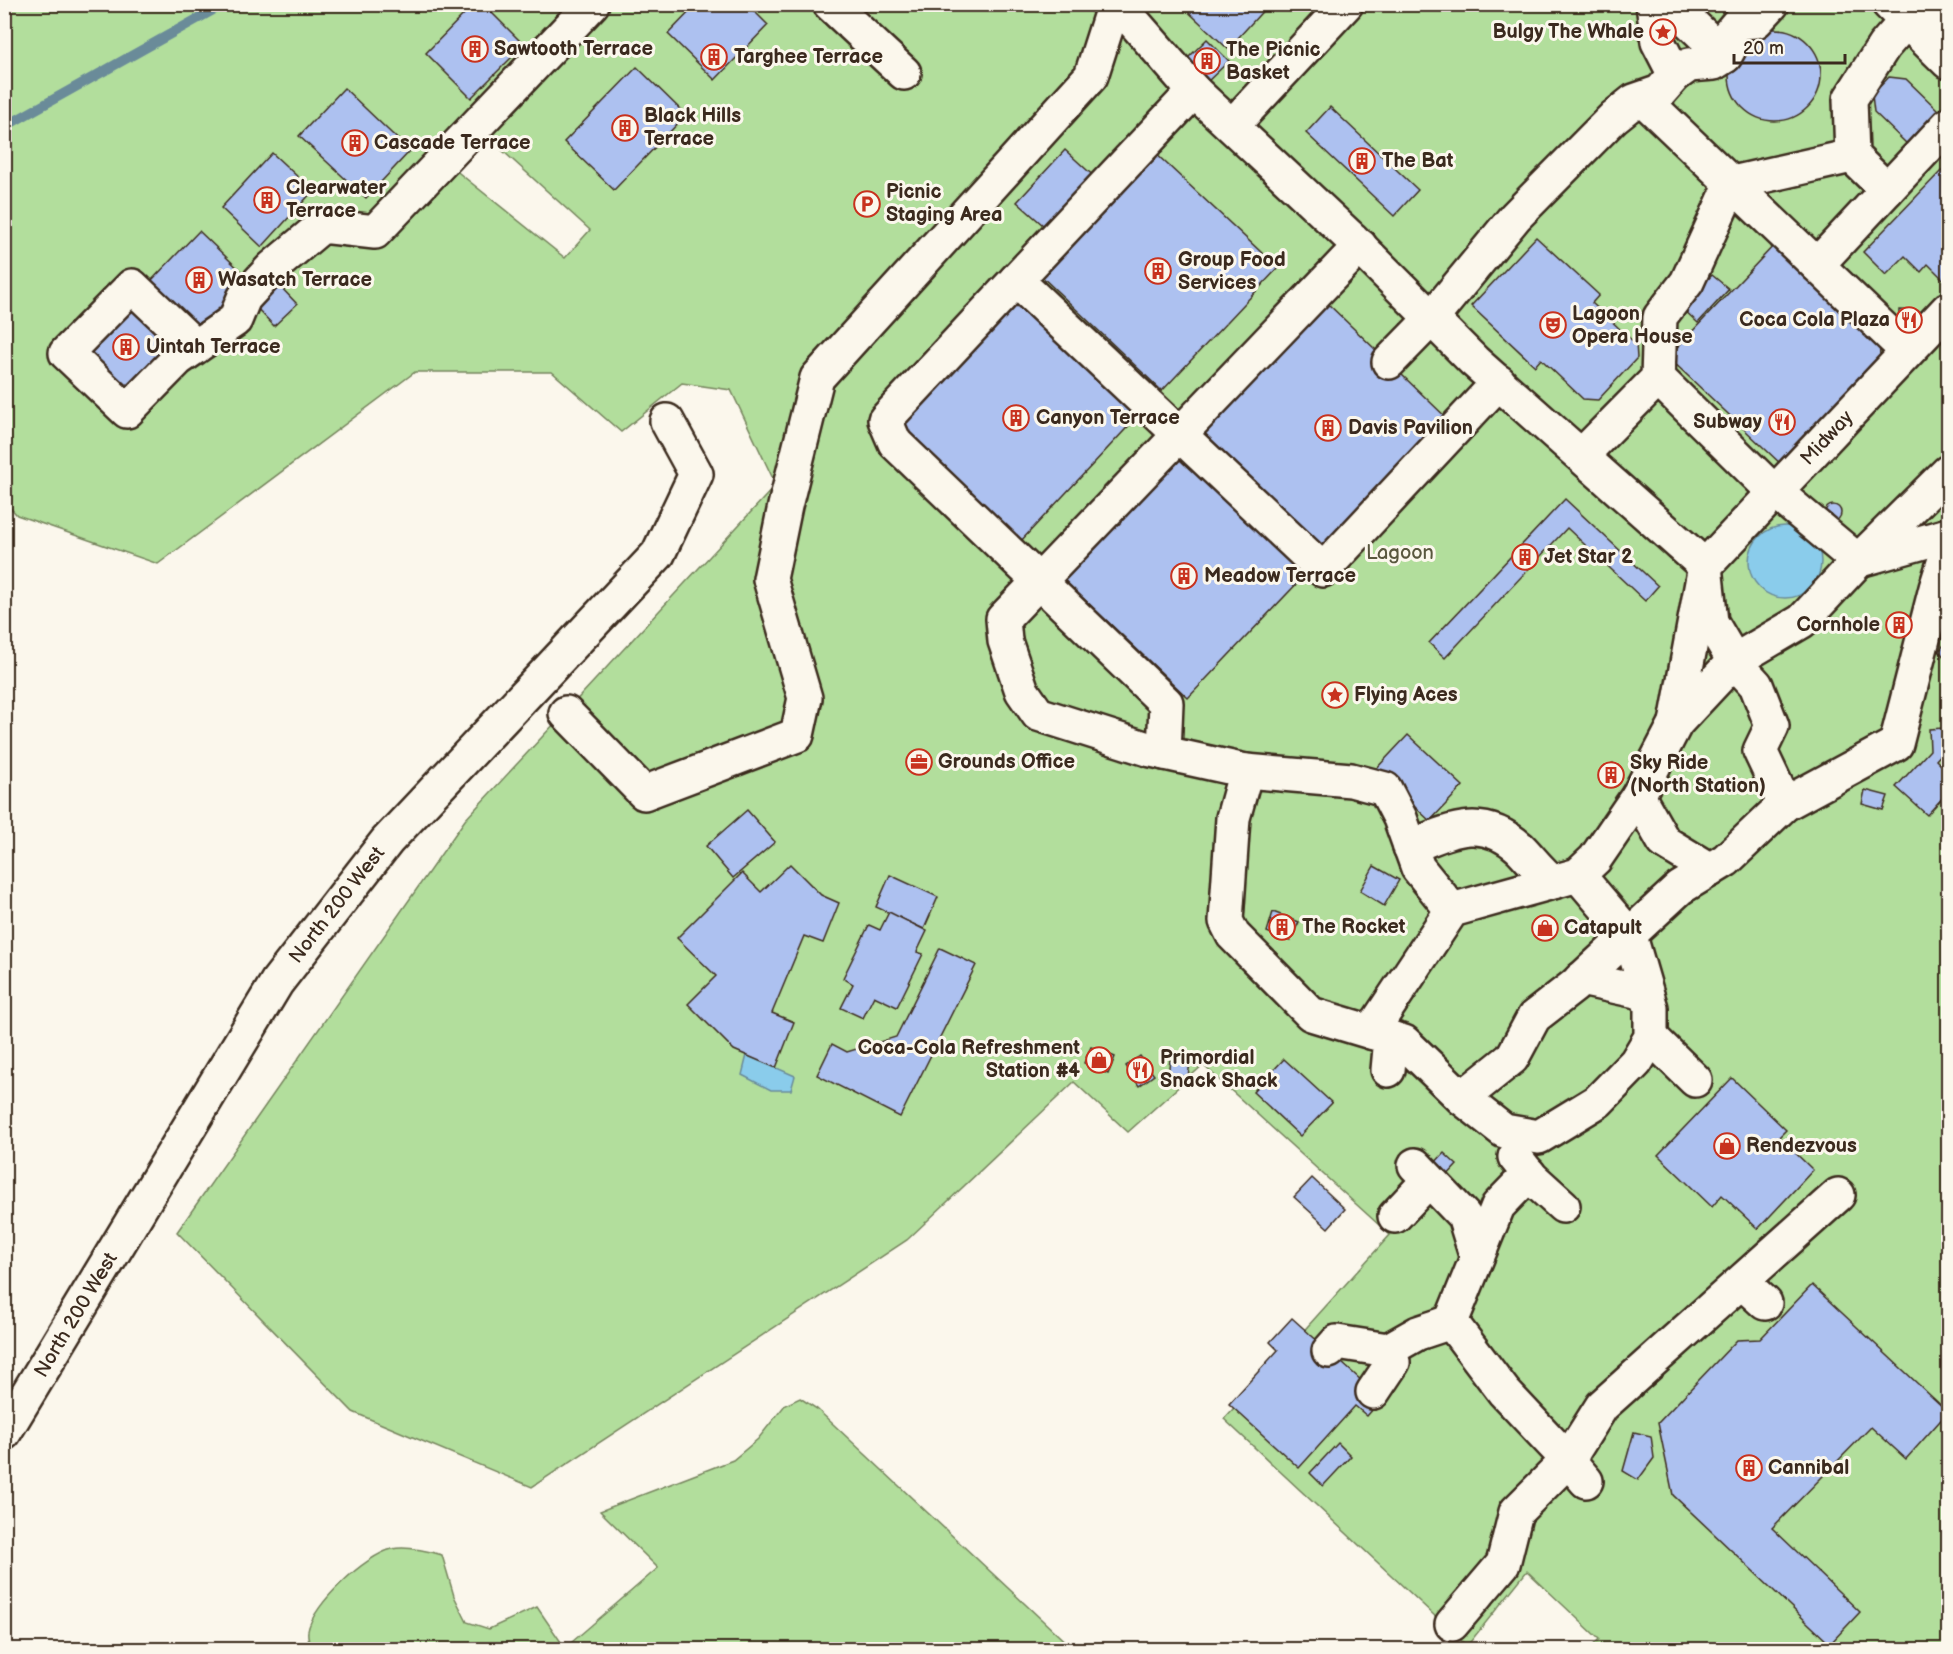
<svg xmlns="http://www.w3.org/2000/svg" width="1953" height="1654" viewBox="0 0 1953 1654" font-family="'Balsamiq Sans',sans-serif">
<rect width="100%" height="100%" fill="#fbf7ec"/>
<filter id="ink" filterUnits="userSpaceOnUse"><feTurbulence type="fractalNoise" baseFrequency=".0167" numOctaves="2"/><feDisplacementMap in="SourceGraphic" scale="12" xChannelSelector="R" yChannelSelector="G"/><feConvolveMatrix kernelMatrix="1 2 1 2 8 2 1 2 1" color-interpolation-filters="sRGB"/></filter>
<g filter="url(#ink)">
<g fill="#b2de9c" stroke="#76845d" stroke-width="1.5" fill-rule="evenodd">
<path d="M5,5H1948V1649H1590L1599,1639L1527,1571L1467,1646L1224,1419L1390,1235L1203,1065L1128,1132L1074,1082L907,1240L532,1487L353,1412L177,1232L465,820L776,485L731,390L682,383L621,432L552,372H415L158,564L17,515L5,502ZM482,132L590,230L565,258L449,165Z"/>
<path d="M800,1398L817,1409L1073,1649H311C310,1644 307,1637 308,1631C312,1605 366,1555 392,1549C407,1546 428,1551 442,1555L454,1596L467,1622L489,1629L537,1607L565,1648L658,1568L600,1511L733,1460L758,1439L785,1405Z"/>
</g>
<g fill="#8acceb" stroke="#6a8b99" stroke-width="1.5">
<circle cx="1785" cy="562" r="36"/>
<polygon points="747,1055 795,1076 791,1090 771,1090 742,1075"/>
</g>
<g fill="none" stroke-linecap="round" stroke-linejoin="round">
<polyline stroke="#6a8b99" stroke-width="10" points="4,127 224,4"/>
</g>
<g fill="#adc1f0" stroke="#3b2a1e" stroke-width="1.5">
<polygon points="474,4 483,4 524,45 471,98 426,53"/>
<polygon points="697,4 747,4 768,25 715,80 668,34"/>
<polygon points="1180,4 1269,4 1228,49"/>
<circle cx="1775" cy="75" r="46"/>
<polygon points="1207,39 1229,61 1207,82 1185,61"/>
<polygon points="637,67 686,115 614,190 564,142"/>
<polygon points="1889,77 1906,79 1937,109 1939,127 1924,143 1907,144 1874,112 1872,95"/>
<polygon points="344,88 410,151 366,198 299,136"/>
<polygon points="1330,107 1418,190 1394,216 1306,133"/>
<polygon points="1065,150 1099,181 1052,233 1017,202"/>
<polygon points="1153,151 1278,268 1162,391 1038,273"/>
<polygon points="272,153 313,191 262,247 221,208"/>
<polygon points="1942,170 1948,176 1948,284 1928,264 1921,272 1905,256 1886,275 1863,252"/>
<polygon points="199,231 248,278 199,329 150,282"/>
<polygon points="1536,237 1599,295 1592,303 1636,344 1637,358 1598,400 1583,399 1541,359 1535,366 1471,306"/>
<polygon points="1777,242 1879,338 1880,357 1877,365 1783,466 1668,357"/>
<polygon points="1712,275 1729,289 1698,323 1682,308"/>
<polygon points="276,282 297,304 274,326 253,304"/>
<polygon points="1009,297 1137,417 1020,542 895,420"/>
<polygon points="125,302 171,345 127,392 80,348"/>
<polygon points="1326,302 1453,424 1330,553 1203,432"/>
<polygon points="1899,310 1919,311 1919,330 1899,331"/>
<polygon points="1179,456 1305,575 1188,698 1062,578"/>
<polygon points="1565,499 1658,586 1645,601 1567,528 1445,658 1429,643"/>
<circle cx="1833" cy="513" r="8"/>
<polygon points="1948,640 1948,661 1939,651"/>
<polygon points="1944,728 1945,750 1936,760 1948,772 1948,798 1945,795 1927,815 1896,787 1930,750 1929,729"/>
<polygon points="1408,735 1463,786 1430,821 1375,770"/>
<polygon points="1613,763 1622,772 1610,786 1600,777"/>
<polygon points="1865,790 1888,796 1883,810 1862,804"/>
<polygon points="747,810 775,842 733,878 706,846"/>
<polygon points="790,864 821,895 839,903 823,943 804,936 772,1013 794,1022 776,1068 734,1050 688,1004 716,976 677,938 742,873 761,892"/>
<polygon points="1374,866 1399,880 1384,906 1360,891"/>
<polygon points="890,875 938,897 924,929 876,907"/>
<polygon points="889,912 927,931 917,952 923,954 897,1007 874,996 863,1018 841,1008 853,984 843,978 869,925 880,930"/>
<polygon points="1273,912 1299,922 1290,941 1267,932"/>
<polygon points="1550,918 1553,937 1541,939 1538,920"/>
<polygon points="940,948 976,965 900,1117 817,1075 832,1044 847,1052 896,1037"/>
<polygon points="1091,1047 1115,1057 1108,1074 1084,1063"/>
<polygon points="1140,1056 1154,1075 1139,1086 1126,1066"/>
<polygon points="1284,1059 1332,1103 1300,1136 1253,1092"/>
<polygon points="1170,1060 1190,1062 1188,1077 1168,1075"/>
<polygon points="1732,1078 1786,1130 1779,1137 1813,1170 1758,1229 1722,1195 1712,1207 1658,1155"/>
<polygon points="1444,1153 1457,1165 1443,1180 1431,1167"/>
<polygon points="1312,1178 1345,1209 1328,1228 1294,1197"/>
<polygon points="1812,1285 1948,1412 1906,1459 1871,1427 1772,1528 1860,1612 1830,1644 1673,1495 1658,1423 1737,1340 1760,1339"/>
<polygon points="1292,1318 1382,1399 1367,1416 1355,1406 1299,1468 1229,1404 1278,1350 1270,1342"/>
<polygon points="1634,1432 1651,1436 1654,1458 1638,1480 1623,1471"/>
<polygon points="1338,1443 1351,1456 1323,1486 1310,1473"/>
</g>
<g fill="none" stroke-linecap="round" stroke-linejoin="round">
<g stroke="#3b2a1e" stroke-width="38">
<g id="minor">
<polyline points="830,4 904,73"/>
<polyline points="1118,4 1194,91 1351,238 1474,361 1705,566 1711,622 1734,661 1756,685 1772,726 1760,751 1785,804 1726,860 1680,888 1574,986 1534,1017 1512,1058 1462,1098 1404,1042 1311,1014 1233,935 1226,921 1233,818 1246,771 1351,780 1385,789 1400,818 1418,868 1452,910"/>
<polyline points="1653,4 1658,42 1675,75"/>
<polyline points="1671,4 1725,56"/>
<polyline points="1889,4 1948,62"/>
<polyline points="1920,34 1947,4"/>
<polyline points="1643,99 1907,351"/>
<polyline points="1232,126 1346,4"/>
<polyline points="1887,190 1948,125"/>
<polyline points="1817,265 1887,190 1852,156 1850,99 1884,46 1906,21"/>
<polyline points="1016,280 1194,91"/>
<polyline points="196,347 132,286 66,353 127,411 178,359 235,320 244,298 272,268 322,226 375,232 592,4"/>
<polyline points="1389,362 1431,319 1515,217 1614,117 1634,101 1660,92 1675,75 1689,65 1714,63 1725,56 1730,47 1729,34 1739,22 1756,21 1772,4"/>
<polyline points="1658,378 1766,484 1858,561"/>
<polyline points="1582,455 1658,378 1660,317 1687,282 1732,183 1852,156"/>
<polyline points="1863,559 1948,535"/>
<polyline points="566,713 644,793 797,735 805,698 770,579 785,506 817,378 1091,76 1114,4"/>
<polyline points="1676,723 1705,566 1948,309"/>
<polyline points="1164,753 1166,703 895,443 885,420 1016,280 1323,570 1499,382"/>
<polyline points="1246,771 1151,750 1038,714 1022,691 1005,641 1003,619 1360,246"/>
<polyline points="1638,796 1664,842 1710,870"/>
<polyline points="1785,804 1896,744 1936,588 1948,550"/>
<path d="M1410,847C1451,830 1482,814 1520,848C1531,859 1540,872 1553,882"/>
<polyline points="1581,979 1646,993"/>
<polyline points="1371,1032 1452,910 1578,875 1595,859 1638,796 1676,723 1734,661 1802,621 1858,561 1948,472"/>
<polyline points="1651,1037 1695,1080"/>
<polyline points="1388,1070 1391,1038"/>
<polyline points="1462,1098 1504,1131 1539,1137 1598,1101 1636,1062 1651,1037 1651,1008 1630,936 1578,875"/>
<polyline points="1515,1157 1531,1177 1563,1206"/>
<polyline points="1415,1165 1464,1216 1476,1255"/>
<polyline points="1395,1216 1429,1180"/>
<polyline points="1742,1282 1765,1303"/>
<polyline points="1388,1350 1418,1333 1451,1322"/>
<polyline points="1329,1351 1337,1342 1388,1350 1393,1362 1373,1392"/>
<polyline points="4,1433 277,982 387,841 658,554 696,474 667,421"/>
<polyline points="1586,1481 1568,1460 1602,1406 1838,1195"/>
<polyline points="1452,1624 1503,1564 1516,1512 1568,1460 1504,1392 1451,1322 1498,1206 1529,1174"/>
</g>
</g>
<use href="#minor" stroke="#fbf7ec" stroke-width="33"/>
</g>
</g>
<defs>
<g id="sight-ring" transform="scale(1.35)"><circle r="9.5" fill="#fbf7ec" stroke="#c8321e" stroke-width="1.5"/><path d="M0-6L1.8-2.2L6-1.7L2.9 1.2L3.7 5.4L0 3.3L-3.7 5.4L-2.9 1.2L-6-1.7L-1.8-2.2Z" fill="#c8321e"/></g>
<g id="building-ring" transform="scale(1.35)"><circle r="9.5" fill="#fbf7ec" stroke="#c8321e" stroke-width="1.5"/><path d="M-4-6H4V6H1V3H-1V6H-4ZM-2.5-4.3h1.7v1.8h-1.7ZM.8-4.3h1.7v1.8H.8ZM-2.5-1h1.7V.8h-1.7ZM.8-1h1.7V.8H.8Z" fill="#c8321e"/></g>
<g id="parking-ring" transform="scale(1.35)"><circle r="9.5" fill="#fbf7ec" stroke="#c8321e" stroke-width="1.5"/><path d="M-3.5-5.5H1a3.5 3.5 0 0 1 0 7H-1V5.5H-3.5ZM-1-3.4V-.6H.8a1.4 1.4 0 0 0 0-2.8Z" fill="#c8321e"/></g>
<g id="restaurant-ring" transform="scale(1.35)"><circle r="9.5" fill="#fbf7ec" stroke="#c8321e" stroke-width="1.5"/><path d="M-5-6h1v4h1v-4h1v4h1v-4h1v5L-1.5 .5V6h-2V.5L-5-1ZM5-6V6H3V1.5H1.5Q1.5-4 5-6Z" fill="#c8321e"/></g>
<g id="theatre-ring" transform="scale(1.35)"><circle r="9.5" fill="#fbf7ec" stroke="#c8321e" stroke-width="1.5"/><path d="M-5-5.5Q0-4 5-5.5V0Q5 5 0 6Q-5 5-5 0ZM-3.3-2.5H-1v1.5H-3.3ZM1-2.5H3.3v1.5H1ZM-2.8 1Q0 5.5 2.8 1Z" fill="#c8321e"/></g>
<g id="office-ring" transform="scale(1.35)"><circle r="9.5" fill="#fbf7ec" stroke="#c8321e" stroke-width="1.5"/><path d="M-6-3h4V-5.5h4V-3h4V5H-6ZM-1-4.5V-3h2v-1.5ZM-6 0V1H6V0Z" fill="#c8321e"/></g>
<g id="shop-ring" transform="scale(1.35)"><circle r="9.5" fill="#fbf7ec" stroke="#c8321e" stroke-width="1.5"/><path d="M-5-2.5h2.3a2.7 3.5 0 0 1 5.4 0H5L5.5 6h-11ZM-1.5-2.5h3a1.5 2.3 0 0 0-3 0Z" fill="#c8321e"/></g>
</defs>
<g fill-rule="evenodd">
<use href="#sight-ring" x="1663" y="32"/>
<use href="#building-ring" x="475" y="49"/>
<use href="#building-ring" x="714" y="57"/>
<use href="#building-ring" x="1207" y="61"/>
<use href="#building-ring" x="625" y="128"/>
<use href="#building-ring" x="355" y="143"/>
<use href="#building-ring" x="1362" y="161"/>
<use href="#building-ring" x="267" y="200"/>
<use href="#parking-ring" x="867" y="204"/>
<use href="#building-ring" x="1158" y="271"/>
<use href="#building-ring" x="199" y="280"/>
<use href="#restaurant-ring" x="1909" y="320"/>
<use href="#theatre-ring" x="1553" y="325"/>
<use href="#building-ring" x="126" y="347"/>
<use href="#building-ring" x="1016" y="418"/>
<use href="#restaurant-ring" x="1782" y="422"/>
<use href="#building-ring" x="1328" y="428"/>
<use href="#building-ring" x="1525" y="557"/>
<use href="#building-ring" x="1184" y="576"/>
<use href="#building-ring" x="1899" y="625"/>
<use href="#sight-ring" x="1335" y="695"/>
<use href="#office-ring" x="919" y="762"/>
<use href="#building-ring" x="1611" y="775"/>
<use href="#building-ring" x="1282" y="927"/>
<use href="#shop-ring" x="1545" y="928"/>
<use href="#shop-ring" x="1099" y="1060"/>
<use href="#restaurant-ring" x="1140" y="1070"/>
<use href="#shop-ring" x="1727" y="1146"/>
<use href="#building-ring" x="1749" y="1468"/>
</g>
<g text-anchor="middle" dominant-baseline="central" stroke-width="6" stroke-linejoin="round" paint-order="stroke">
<g font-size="20" font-weight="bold" fill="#3b2a1e" stroke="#fbf7ec" text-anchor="start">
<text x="1644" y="32" text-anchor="end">Bulgy The Whale</text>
<text x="494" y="49">Sawtooth Terrace</text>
<text x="1226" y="50">The Picnic<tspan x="1226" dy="23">Basket</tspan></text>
<text x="734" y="57">Targhee Terrace</text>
<text x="644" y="116">Black Hills<tspan x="644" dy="23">Terrace</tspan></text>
<text x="374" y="143">Cascade Terrace</text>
<text x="1382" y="161">The Bat</text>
<text x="286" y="188">Clearwater<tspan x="286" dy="23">Terrace</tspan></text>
<text x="886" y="192">Picnic<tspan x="886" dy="23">Staging Area</tspan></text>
<text x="1178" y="260">Group Food<tspan x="1178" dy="23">Services</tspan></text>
<text x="218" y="280">Wasatch Terrace</text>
<text x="1572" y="314">Lagoon<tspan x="1572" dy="23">Opera House</tspan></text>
<text x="1890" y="320" text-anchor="end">Coca Cola Plaza</text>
<text x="146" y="347">Uintah Terrace</text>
<text x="1036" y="418">Canyon Terrace</text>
<text x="1762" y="422" text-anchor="end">Subway</text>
<text x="1348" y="428">Davis Pavilion</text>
<text x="1544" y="557">Jet Star 2</text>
<text x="1204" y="576">Meadow Terrace</text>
<text x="1880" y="625" text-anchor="end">Cornhole</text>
<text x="1354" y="695">Flying Aces</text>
<text x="938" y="762">Grounds Office</text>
<text x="1630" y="763">Sky Ride<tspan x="1630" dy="23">(North Station)</tspan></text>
<text x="1302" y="927">The Rocket</text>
<text x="1564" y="928">Catapult</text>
<text x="1080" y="1048" text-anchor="end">Coca-Cola Refreshment<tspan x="1080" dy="23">Station #4</tspan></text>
<text x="1160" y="1058">Primordial<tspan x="1160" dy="23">Snack Shack</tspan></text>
<text x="1746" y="1146">Rendezvous</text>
<text x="1768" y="1468">Cannibal</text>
</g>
<g font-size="20" fill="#3b2a1e" stroke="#fbf7ec">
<text transform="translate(1827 438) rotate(-47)">Midway</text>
<text transform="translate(337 905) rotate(-52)">North 200 West</text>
<text transform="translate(76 1315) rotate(-59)">North 200 West</text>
</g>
<g font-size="20" fill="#59573e" stroke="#fbf7ec">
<text x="1400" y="553">Lagoon</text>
</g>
</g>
<rect width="1953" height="1654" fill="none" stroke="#fbf7ec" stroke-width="24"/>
<rect x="12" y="12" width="1929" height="1630" fill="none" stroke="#3b2a1e" stroke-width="2" filter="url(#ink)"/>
<path d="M1734 54v9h111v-9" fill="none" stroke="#3b2a1e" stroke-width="3"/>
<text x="1743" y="54" font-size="18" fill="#3b2a1e" stroke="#fbf7ec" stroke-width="4.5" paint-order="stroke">20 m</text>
</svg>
